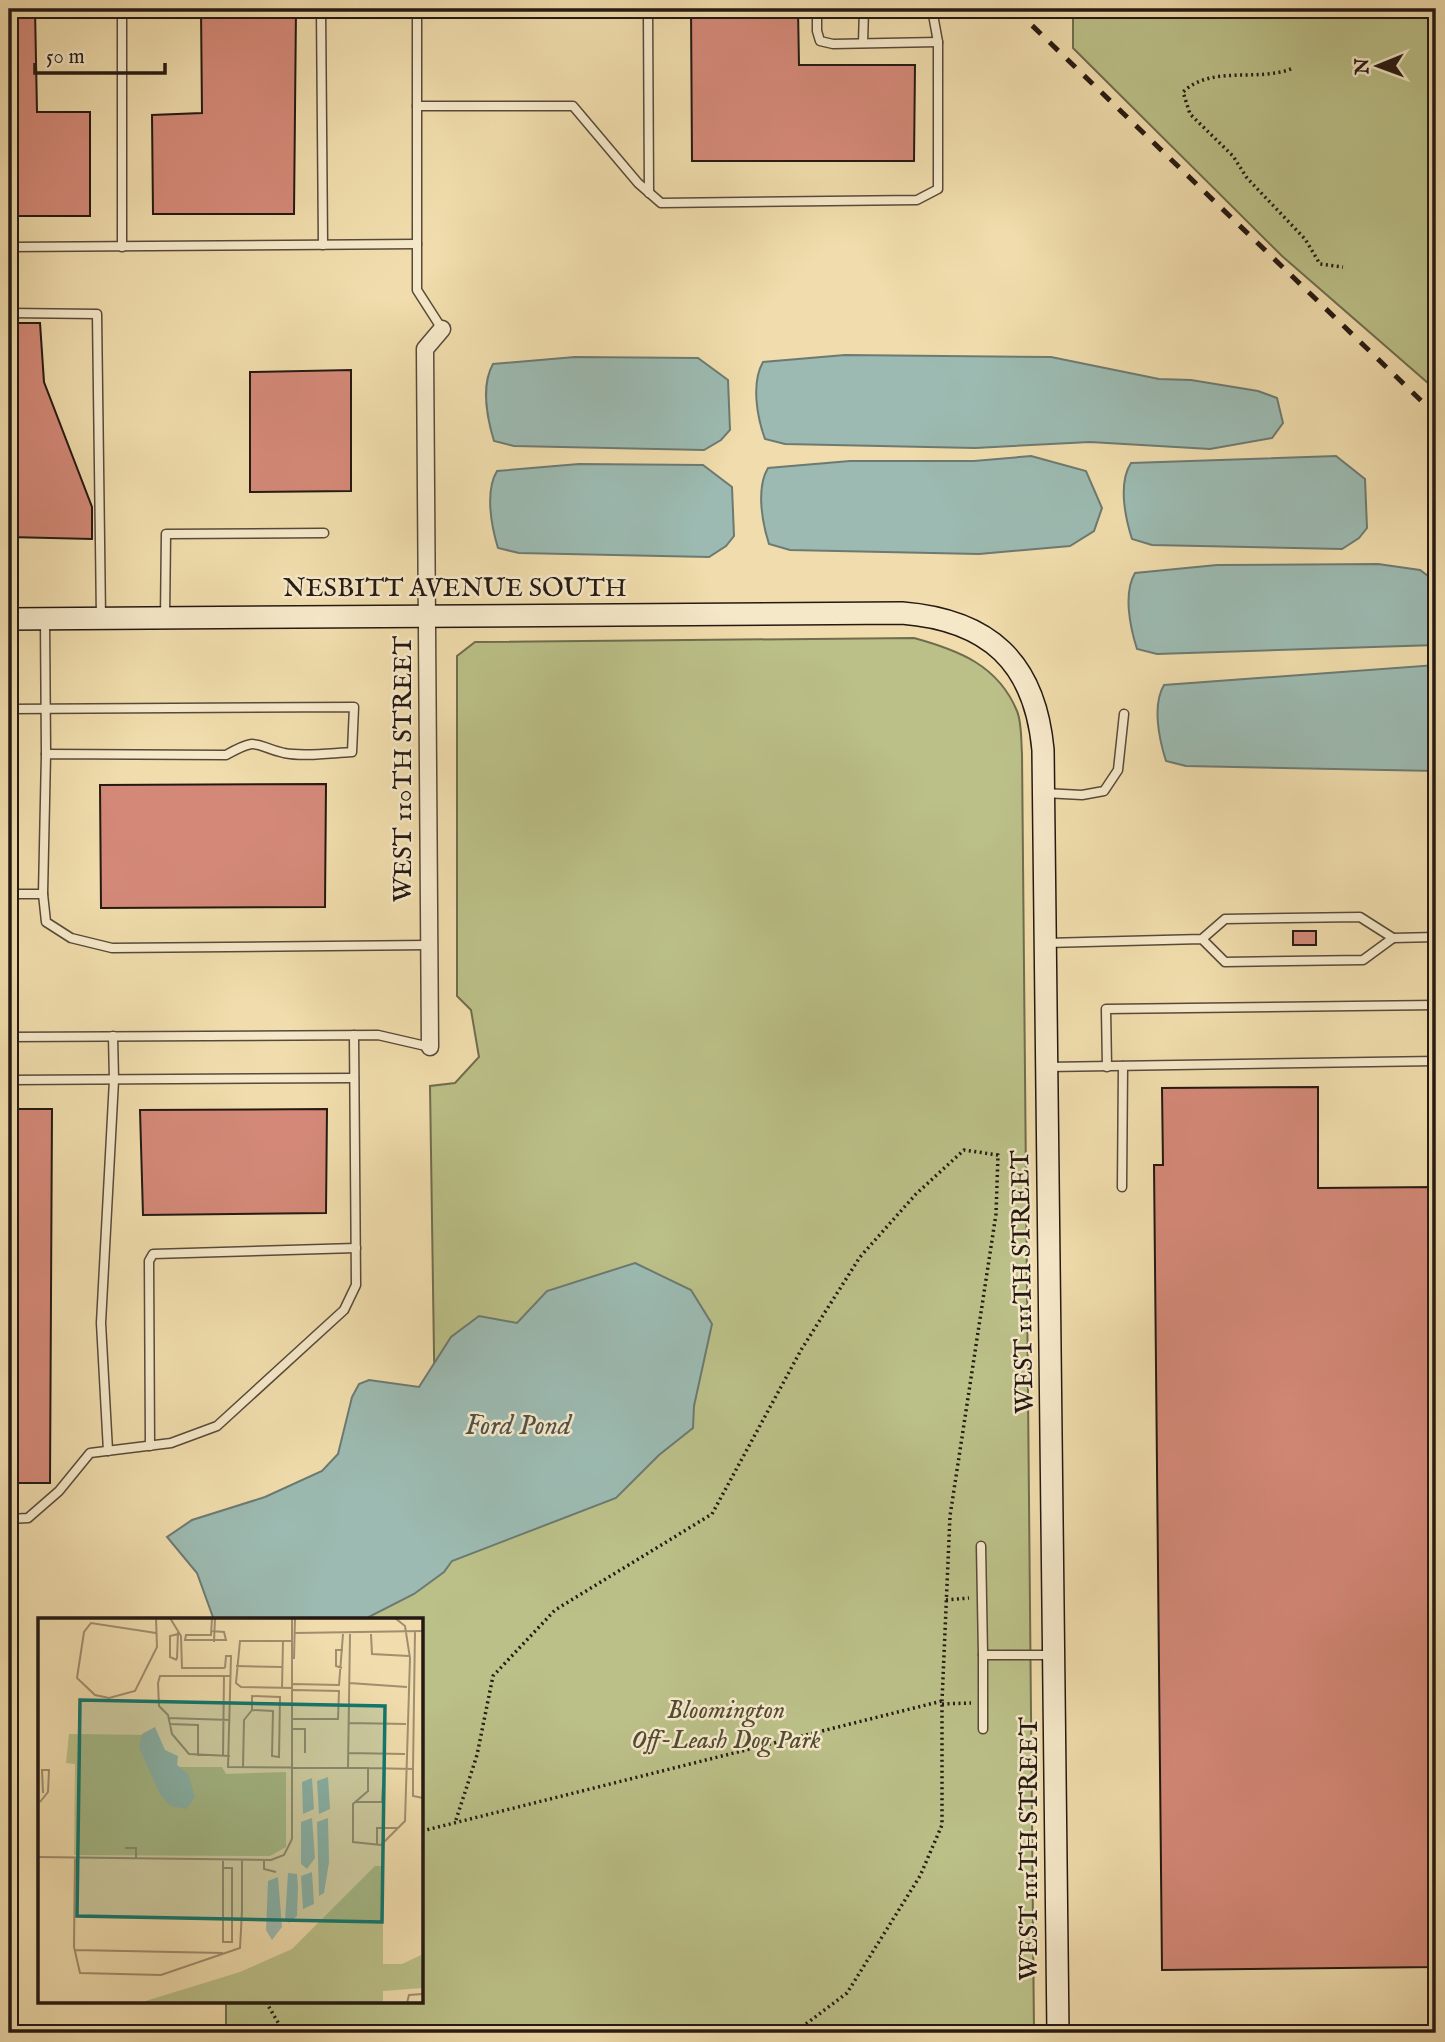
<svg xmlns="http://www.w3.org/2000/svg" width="1445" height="2042" viewBox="0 0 1445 2042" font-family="'IM FELL English',serif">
<rect width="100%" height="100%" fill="#f0dcac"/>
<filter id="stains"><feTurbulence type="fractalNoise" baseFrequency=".00286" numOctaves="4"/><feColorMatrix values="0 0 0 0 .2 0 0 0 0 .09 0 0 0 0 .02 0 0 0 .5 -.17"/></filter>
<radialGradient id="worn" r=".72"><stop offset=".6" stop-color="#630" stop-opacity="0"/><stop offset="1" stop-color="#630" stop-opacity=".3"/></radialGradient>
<g fill="#bbc088" stroke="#706c4e" stroke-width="2">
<polygon points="1073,9 1436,9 1436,390 1282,256 1073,48"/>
<path d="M914,638C958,650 998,665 1017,711C1022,723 1021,741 1022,754L1034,2033H226V2002H422V1620H221L437,1554L430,1086L455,1083L479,1057L471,1010L457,996V656L475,642Z"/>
</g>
<g fill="#9cbab1" stroke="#6c7a72" stroke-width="2">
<path d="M845,355L1051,357L1159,379L1191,380L1258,391L1277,398L1283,423L1272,438L1210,449L1090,442L975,448L785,444L765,439C757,417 751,383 763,362Z"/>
<path d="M575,357L698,358L728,380L730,430L721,440L704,450L514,446L494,441C487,418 481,385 493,364Z"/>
<path d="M1031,456L1086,471L1102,508L1094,531L1070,546L979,554L790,550L769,544C762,522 756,488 768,468L850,461H974Z"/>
<path d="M1336,456L1365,479L1367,528L1359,538L1342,549L1152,545L1132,539C1125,517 1118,483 1131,463Z"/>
<path d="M579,464L703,465L732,487L734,536L726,546L709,557L519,553L498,548C491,525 485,491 497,471Z"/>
<path d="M1378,564L1420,570L1436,582V645L1157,654L1137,649C1130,627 1123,593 1135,573L1217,565Z"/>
<path d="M1436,665V771L1186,766L1166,761C1159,739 1152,705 1164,685Z"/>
<polygon points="635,1263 691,1290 712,1324 694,1406 693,1428 659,1455 616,1498 452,1561 444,1572 414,1594 363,1620 214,1620 197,1573 167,1537 192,1520 265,1497 322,1471 338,1454 352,1397 359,1384 369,1380 419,1387 451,1337 479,1316 517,1323 547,1291"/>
</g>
<g fill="#d48978" stroke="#251913" stroke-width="2">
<polygon points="9,9 35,9 37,112 90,112 90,216 9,216"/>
<polygon points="201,9 296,9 294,214 153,214 152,115 202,113"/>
<polygon points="691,9 798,9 799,65 915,65 914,161 692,161"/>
<polygon points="9,323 40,323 44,382 92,507 92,539 9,537"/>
<polygon points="351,370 351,491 250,492 250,372"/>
<polygon points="326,784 325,907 101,908 100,785"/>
<rect x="1293" y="931" width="23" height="14"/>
<polygon points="1318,1087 1318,1188 1436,1187 1436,1967 1162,1970 1154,1165 1163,1165 1162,1088"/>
<polygon points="9,1109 52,1109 50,1483 9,1483"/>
<polygon points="327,1109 326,1213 143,1215 140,1110"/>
</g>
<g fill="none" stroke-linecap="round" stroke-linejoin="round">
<g stroke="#584a39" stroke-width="11">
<g id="lane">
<polyline points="321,9 323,245"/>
<polyline points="640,9 648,13 649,193"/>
<polyline points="817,9 817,31 820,41 833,44 938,42"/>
<polyline points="863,43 864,9"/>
<polyline points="417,106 417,9"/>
<polyline points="9,247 417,244"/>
<polyline points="122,247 122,9"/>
<polyline points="9,313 97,314 101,618"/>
<polyline points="442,329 417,290 417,106 573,106 638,183 661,203 917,200 938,189 938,42 932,9"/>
<polyline points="165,618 166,534 324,533"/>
<polyline points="45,620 46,754"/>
<path d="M9,709L354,707L352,752C331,753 304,757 284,753C253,746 260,736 226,755L46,754L43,894L46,922L71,938L112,948L429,945"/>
<polyline points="1044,793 1082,795 1104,791 1118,770 1124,714"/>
<polyline points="9,894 43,894"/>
<polyline points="1393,938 1436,937"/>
<polyline points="1046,943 1202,939 1225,962 1363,960 1393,938 1360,917 1225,919 1202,939"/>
<polyline points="9,1037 378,1035 430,1047"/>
<polyline points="1047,1067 1436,1061"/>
<polyline points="1107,1067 1106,1009 1436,1005"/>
<polyline points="9,1080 354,1078"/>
<polyline points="1122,1187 1123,1066"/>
<polyline points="150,1446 149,1261 153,1254 356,1248"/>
<polyline points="108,1451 101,1323 114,1080 113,1036"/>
<polyline points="9,1519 28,1518 59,1491 90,1453 171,1443 217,1426 344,1310 356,1285 354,1035"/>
<polyline points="981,1546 983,1655"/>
<polyline points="983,1729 983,1655 1053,1655"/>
</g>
</g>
<g stroke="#584a39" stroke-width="19">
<polyline id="street" points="430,1047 425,349 442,329"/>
</g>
<g stroke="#251913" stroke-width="24">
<path id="secondary" d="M9,619L902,613C989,620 1035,662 1043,750L1058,2033"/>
</g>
<g stroke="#251913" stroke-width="3.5" stroke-dasharray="2 3.5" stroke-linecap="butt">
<path d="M1291,69C1257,82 1211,65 1183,92L1190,114L1233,156L1247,178L1305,239L1320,264L1343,267"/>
<polyline points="946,1600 969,1598"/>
<polyline points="942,1704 971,1703"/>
<polyline points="456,1820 477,1755 493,1676 555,1610 712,1514 801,1350 860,1257 916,1194 964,1150 998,1155 996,1214 950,1516 942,1701 942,1825 920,1876 847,1993 802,2027 721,2033"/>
<polyline points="422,1831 942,1701"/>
<polyline points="266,2002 283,2031 288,2033"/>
</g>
<use href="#lane" stroke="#f5e8c9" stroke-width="8"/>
<use href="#street" stroke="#f5e8c9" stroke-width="16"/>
<use href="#secondary" stroke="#f5e8c9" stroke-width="21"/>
<polyline stroke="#251913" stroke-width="5" stroke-dasharray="12 12" stroke-linecap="butt" points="1015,9 1436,415"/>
</g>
<g text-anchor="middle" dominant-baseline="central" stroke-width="5" stroke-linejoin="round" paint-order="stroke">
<g font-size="26" fill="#251913" stroke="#f5e8c9">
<text x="455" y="588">NESBITT AVENUE SOUTH</text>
<text transform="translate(403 769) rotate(-90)">WEST 110TH STREET</text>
<text transform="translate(1023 1282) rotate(-91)">WEST 111TH STREET</text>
<text transform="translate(1029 1849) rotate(-90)">WEST 111TH STREET</text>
</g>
<g font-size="26" font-style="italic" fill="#524b36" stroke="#f5e8c9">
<text x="726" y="1710">Bloomington<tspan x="726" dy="30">Off-Leash Dog Park</tspan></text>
</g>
<g font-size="28" font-style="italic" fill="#4f514a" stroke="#f5e8c9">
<text x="518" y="1426">Ford Pond</text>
</g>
</g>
<g transform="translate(38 1618)">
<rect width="385" height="385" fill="#f0dcac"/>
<path d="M31,116L114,117V149H184L188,156L248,154V229L232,238L36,237L37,146L28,145ZM337,248H345V385H101L202,354L254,331ZM383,337L385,370L345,373V346H364Z" fill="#bbc088"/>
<path d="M117,109L127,132L140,138L139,147L150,156L157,179L148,191L132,188L122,176L101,130L104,116ZM290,159L292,191L281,196L279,163ZM274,160L276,191L265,196L264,164ZM274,200L277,240L269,251L263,246V204ZM290,200L291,244L286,275L281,278L279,204ZM274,254L276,286L265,291L263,258ZM250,255L259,256L260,268L259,298L251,305L247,302ZM240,259L244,309L234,322L228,312L230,263Z" fill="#9cbab1"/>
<path fill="none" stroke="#9f8e6f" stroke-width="2" d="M132,0L143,18L144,50H187M173,13L186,14L188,22H147L148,17H173L174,0M118,15L53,5L46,14L39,60L57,77L71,80L97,73L119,29L118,0M257,15L385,13M333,16L334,36L371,38M254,23H202L198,65L203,69L255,70M176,24L177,0M139,41L140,14M256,41L257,0M139,42L132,39V18L140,16M198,48L244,49M187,50L188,38H193L190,149L330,150V173L315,186V224L343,227L367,203L372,40L367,8L357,0M304,50L298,48V32H305M0,53V87M311,65L369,69M255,66L301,67L305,16M244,70L245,23M214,85L242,86M130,100L192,102M255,101H300L301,73L255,72M310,105L368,106M131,106L160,107V138M255,111H267V135M310,135L367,136M185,138L186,58M192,138L151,136L134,116L130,97L121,88L120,65L122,58H192M205,149L206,102L214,92V78L242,79L241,139L234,138L235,93L214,92M310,149L312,16M330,150L375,151L377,13M375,151V178L385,180M2,184L10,174L11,152H4L5,175M317,184H344L346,151M339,228V210H361M87,230H98V241M0,239L233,242L246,237L254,221V0M37,240L36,329L42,355L123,357L202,330L204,293M204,241V293V265M226,242V251L238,254M185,250H194V324H185V241M37,332L185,335M369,385L371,377L385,376"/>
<path fill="#0f766e" fill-opacity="0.15" stroke="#0f766e" stroke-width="3.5" d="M42,82L347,88L344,304L39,298Z"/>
<rect width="385" height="385" fill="none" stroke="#251913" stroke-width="3.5"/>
</g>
<rect width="1445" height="2042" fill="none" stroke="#f0dcac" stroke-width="35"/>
<rect x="10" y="10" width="1424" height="2021" fill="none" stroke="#251913" stroke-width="3.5"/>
<rect x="18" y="18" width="1410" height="2007" fill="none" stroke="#251913" stroke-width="2"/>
<g transform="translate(1378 66) rotate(269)" stroke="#f5e8c9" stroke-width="5" paint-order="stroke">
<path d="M0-5L12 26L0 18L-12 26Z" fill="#251913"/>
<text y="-10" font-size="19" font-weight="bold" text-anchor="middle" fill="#251913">N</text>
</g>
<path d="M35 63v10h130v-10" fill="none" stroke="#251913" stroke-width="3.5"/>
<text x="46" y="63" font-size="21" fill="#251913" stroke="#f5e8c9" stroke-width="5" paint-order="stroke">50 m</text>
<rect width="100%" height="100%" filter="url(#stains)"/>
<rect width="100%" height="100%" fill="url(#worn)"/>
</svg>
